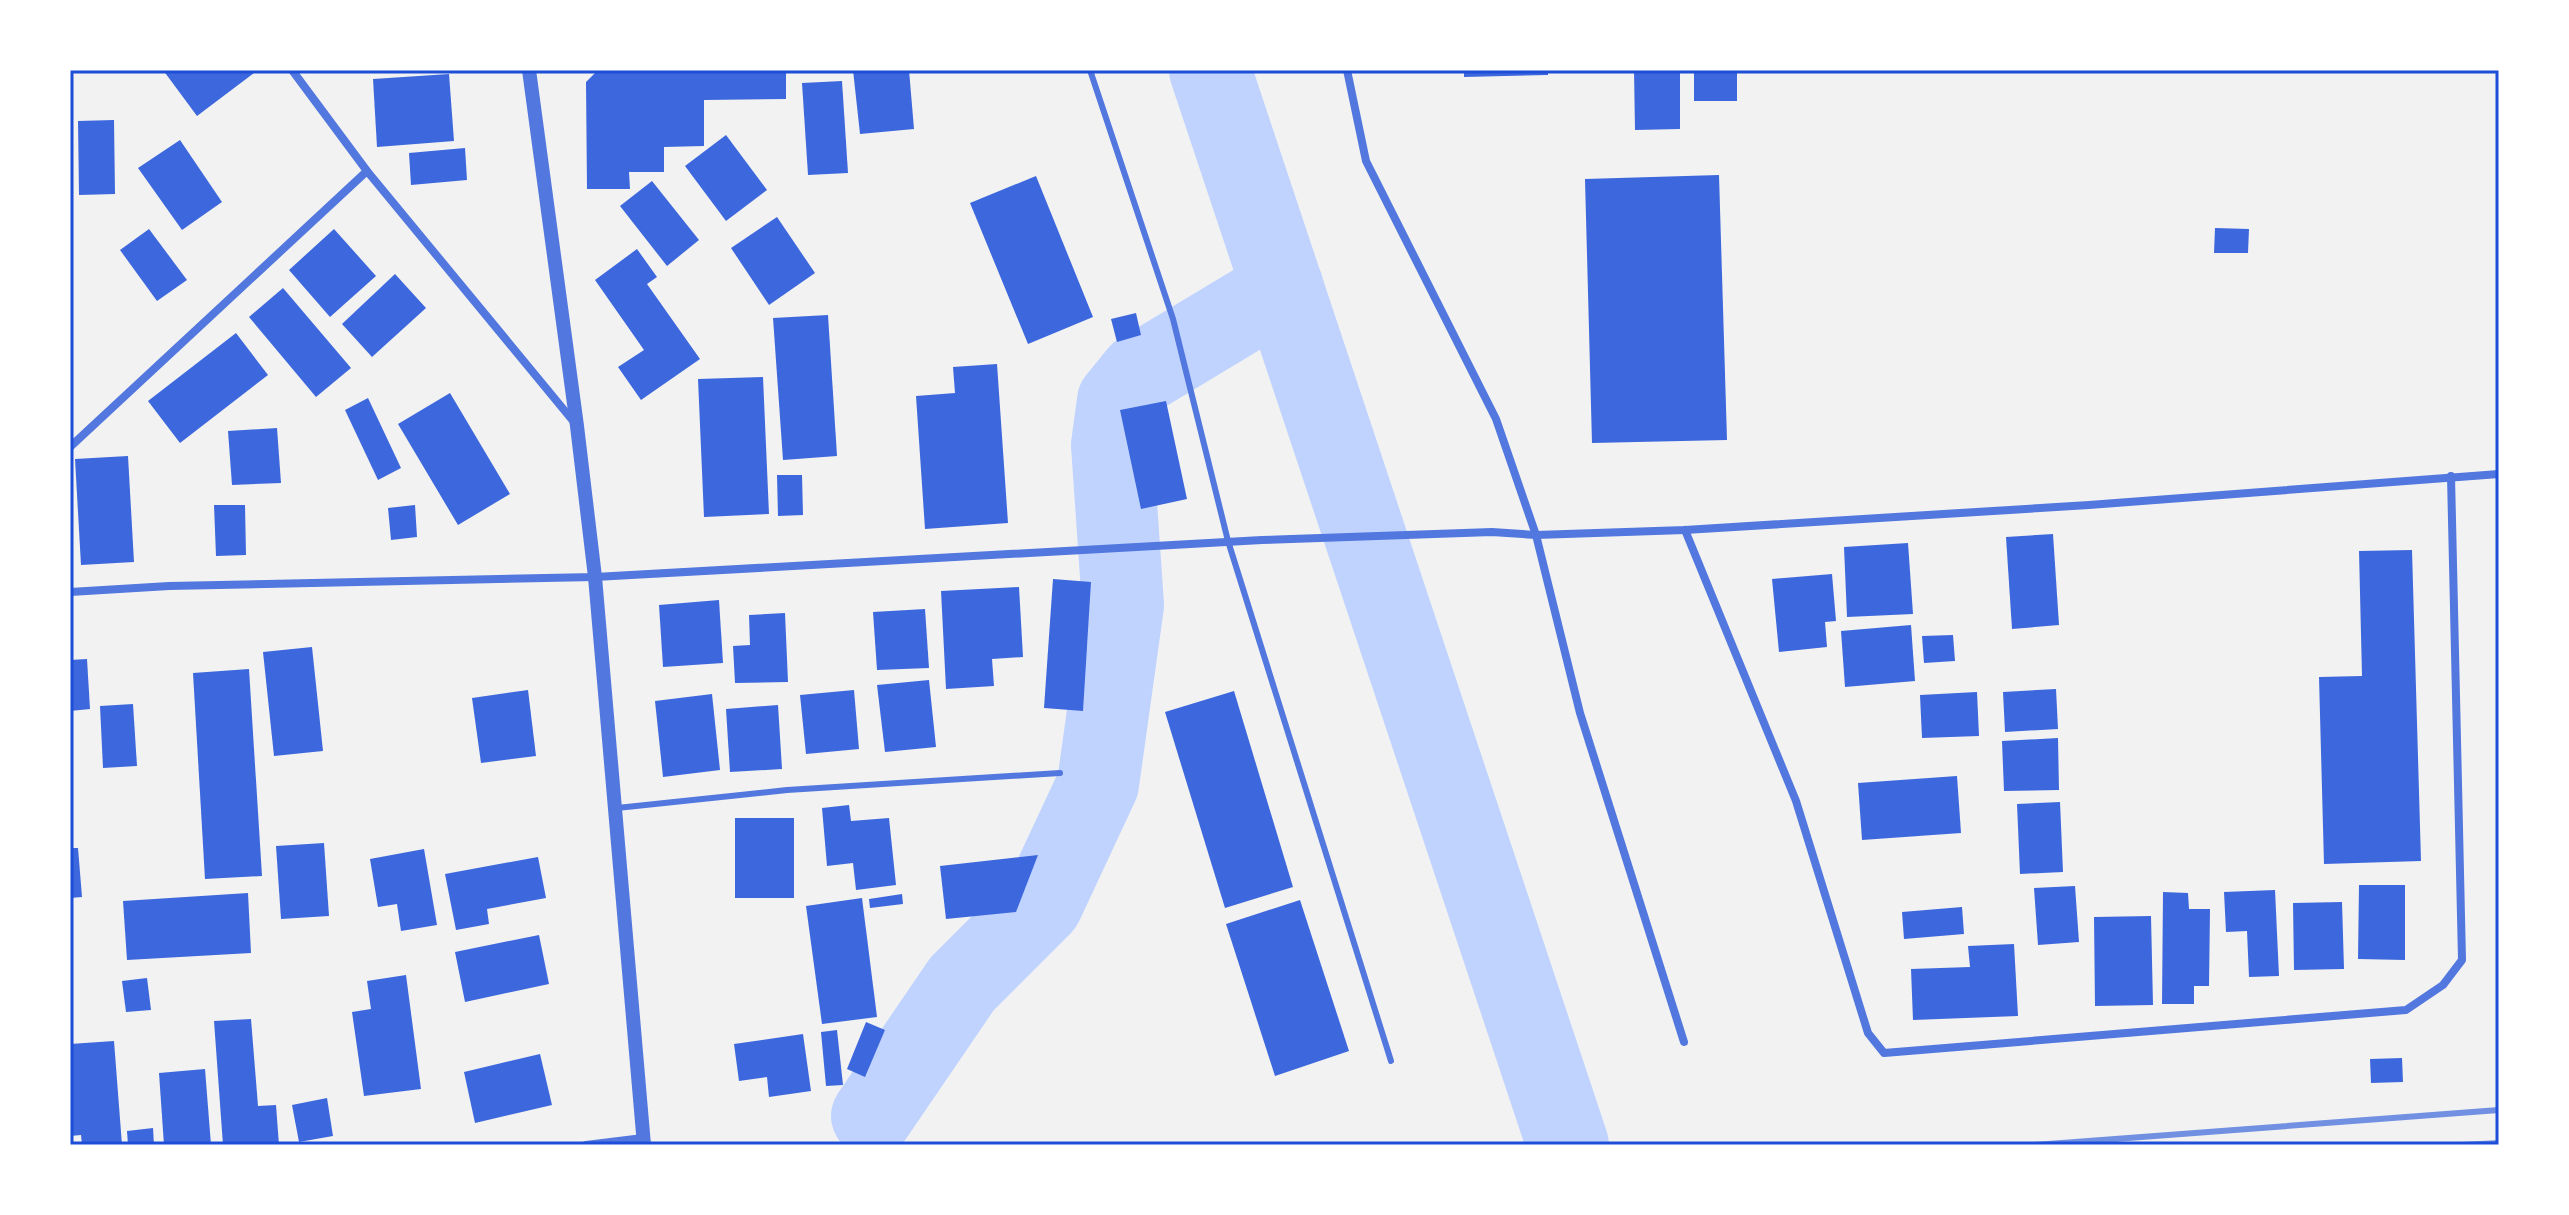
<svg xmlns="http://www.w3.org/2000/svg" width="2569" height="1215" viewBox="0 0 2569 1215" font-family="Manrope,sans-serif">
<rect width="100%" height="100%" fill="#f2f2f2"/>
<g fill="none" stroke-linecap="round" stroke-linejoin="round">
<g stroke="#bfd3fe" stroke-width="82">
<polyline points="1210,70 1568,1145"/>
<polyline points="872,1116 962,984 1042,904 1098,784 1123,605 1112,445 1118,401 1140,374 1283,288"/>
</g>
</g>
<g fill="#3d67dc">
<polygon points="163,70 252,70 254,73 197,116"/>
<polygon points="598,70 786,70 786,99 704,100 704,146 664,147 664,172 629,172 630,189 587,189 586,82"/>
<polygon points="853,70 909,70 914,129 860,134"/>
<polygon points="1464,70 1548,70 1548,75 1464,77"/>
<polygon points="1634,70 1680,70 1680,129 1635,130"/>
<rect x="1694" y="70" width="43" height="31"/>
<polygon points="449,74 454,141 377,147 373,79"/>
<polygon points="842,81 848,173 808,175 802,83"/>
<polygon points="114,120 115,194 79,195 78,121"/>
<polygon points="726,135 767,190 726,221 685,166"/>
<polygon points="180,140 222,202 182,230 138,168"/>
<polygon points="465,148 467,180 411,185 409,153"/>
<polygon points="1719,175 1727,440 1592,443 1585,179"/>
<polygon points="1036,176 1093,317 1028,344 970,203"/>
<polygon points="652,181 699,240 667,266 620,206"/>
<polygon points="777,217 815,273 769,305 731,248"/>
<polygon points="2215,228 2249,229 2248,253 2214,253"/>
<polygon points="149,229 187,280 157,301 120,250"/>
<polygon points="334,229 376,276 330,317 289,270"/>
<polygon points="637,249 657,277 647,284 700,359 641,400 618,367 644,350 595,280"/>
<polygon points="395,274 426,308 372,357 342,324"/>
<polygon points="283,288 351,368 316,397 249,317"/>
<polygon points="1136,313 1141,335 1117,342 1111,319"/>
<polygon points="828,315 837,456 783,460 773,318"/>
<polygon points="236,333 268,375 180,443 148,401"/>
<polygon points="997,364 1008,523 925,529 916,396 955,393 953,367"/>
<polygon points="763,377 769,514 704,517 698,379"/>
<polygon points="450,393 510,494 458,525 398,424"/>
<polygon points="368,398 401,468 378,480 345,410"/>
<polygon points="1166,401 1187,499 1141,509 1120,410"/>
<polygon points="277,428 281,483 232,485 228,431"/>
<polygon points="128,456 134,562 81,565 75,459"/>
<polygon points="777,475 802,475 803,515 778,516"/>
<polygon points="214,505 245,505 246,555 216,556"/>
<polygon points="415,505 417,537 391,540 388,508"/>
<polygon points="2053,534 2059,625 2012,629 2006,537"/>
<polygon points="1908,543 1913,614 1847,617 1844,547"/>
<polygon points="2412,550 2421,861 2324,864 2319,677 2362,676 2359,551"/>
<polygon points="1832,574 1836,621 1825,622 1827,647 1779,652 1772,579"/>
<polygon points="1053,579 1091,582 1083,711 1044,708"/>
<polygon points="1019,587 1023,657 992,659 994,686 946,689 941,591"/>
<polygon points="719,600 723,663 663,667 659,605"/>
<polygon points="925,609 929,668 877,670 873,612"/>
<polygon points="785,613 788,682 735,683 733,646 750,645 749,615"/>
<polygon points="1911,625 1915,681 1845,687 1841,631"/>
<polygon points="1953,635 1955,661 1924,663 1922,636"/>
<polygon points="312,647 323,751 274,756 263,652"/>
<polygon points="87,659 90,709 70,711 70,660"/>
<polygon points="249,669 262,876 205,879 193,673"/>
<polygon points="929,680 936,747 885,752 877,685"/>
<polygon points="2056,689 2058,729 2005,732 2003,692"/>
<polygon points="528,690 536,756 481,763 472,698"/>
<polygon points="854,690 859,749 806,754 800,695"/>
<polygon points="1234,691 1293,887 1225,908 1165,712"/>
<polygon points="1977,692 1979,736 1922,738 1920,695"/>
<polygon points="712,694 720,770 663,777 655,701"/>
<polygon points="133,704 137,766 103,768 100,706"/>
<polygon points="778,705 782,769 730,772 726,709"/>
<polygon points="2058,738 2059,790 2004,791 2002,741"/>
<polygon points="1957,776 1961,833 1862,840 1858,783"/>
<polygon points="2060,802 2063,872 2020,874 2017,804"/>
<polygon points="849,805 851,821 889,818 896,885 856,890 853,863 827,866 822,808"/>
<rect x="735" y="818" width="59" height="80"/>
<polygon points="324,843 329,916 281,919 276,846"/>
<polygon points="70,848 78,848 82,897 70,898"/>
<polygon points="424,849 437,925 401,931 397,904 378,907 370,859"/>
<polygon points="1038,855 1016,912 946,919 940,866"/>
<polygon points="538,857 546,898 487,909 489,924 456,930 445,874"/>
<polygon points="2359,885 2405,885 2405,960 2358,959"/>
<polygon points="2075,886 2079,942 2038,945 2034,888"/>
<polygon points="2275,890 2279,976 2249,977 2247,931 2226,932 2224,892"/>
<polygon points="2163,892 2188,893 2189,909 2210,909 2209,986 2194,986 2194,1004 2162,1004"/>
<polygon points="248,893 251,953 127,960 123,901"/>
<polygon points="902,894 903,904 870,908 869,899"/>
<polygon points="862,898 877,1017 822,1024 806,906"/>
<polygon points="1300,900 1349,1051 1275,1076 1226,924"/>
<polygon points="2342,902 2344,969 2294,970 2293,903"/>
<polygon points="1962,907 1964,934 1904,939 1902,912"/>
<polygon points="2151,916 2153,1005 2095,1006 2094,917"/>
<polygon points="539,935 549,984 465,1002 455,952"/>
<polygon points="2014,944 2018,1016 1913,1020 1911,969 1970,967 1968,946"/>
<polygon points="406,975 421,1089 364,1096 352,1012 371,1009 367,981"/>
<polygon points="147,978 151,1010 126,1012 122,981"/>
<polygon points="251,1019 258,1106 276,1105 279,1145 223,1145 214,1021"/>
<polygon points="866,1022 885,1030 865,1077 847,1069"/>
<polygon points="837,1030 843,1085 826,1086 821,1032"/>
<polygon points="803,1034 811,1091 769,1097 767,1077 739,1081 734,1044"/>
<polygon points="114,1041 122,1145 82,1145 81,1135 70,1136 70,1044"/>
<polygon points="540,1054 552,1105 475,1123 464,1072"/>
<polygon points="2402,1058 2403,1082 2371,1083 2370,1059"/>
<polygon points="205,1069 211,1145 164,1145 159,1073"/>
<polygon points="327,1098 333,1136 299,1142 292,1105"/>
<polygon points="153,1128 154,1145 128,1145 127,1131"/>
</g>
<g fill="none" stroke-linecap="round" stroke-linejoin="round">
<g stroke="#5277de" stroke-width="6">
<polyline points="1090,70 1173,319 1228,541 1391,1061"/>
<polyline points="617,808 787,790 1060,773"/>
</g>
<g stroke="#5277de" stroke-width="8">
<polyline points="292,70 367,171 574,422"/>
<polyline points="1347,70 1366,161 1496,419 1536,535 1580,713 1684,1042"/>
<polyline points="70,447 367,171"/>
<polyline points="1685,530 1796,801 1868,1033 1884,1053 2406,1010 2443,985 2462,960 2451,476"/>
<polyline points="70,592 169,586 595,577 1262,540 1492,532 1536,535 1685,530 2089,505 2499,474"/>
<polyline points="586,1145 643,1138"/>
</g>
<polyline stroke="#5277de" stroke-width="14" points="529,70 577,426 595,577 644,1145"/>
<g stroke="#7290e2" stroke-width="6">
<polyline points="2035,1145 2499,1110"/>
<polyline points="2462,1145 2499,1143"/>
</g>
</g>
<rect width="2569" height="1215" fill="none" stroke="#ffffff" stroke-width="144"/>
<rect x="72" y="72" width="2425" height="1071" fill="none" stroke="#1d4ed8" stroke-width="3"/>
</svg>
